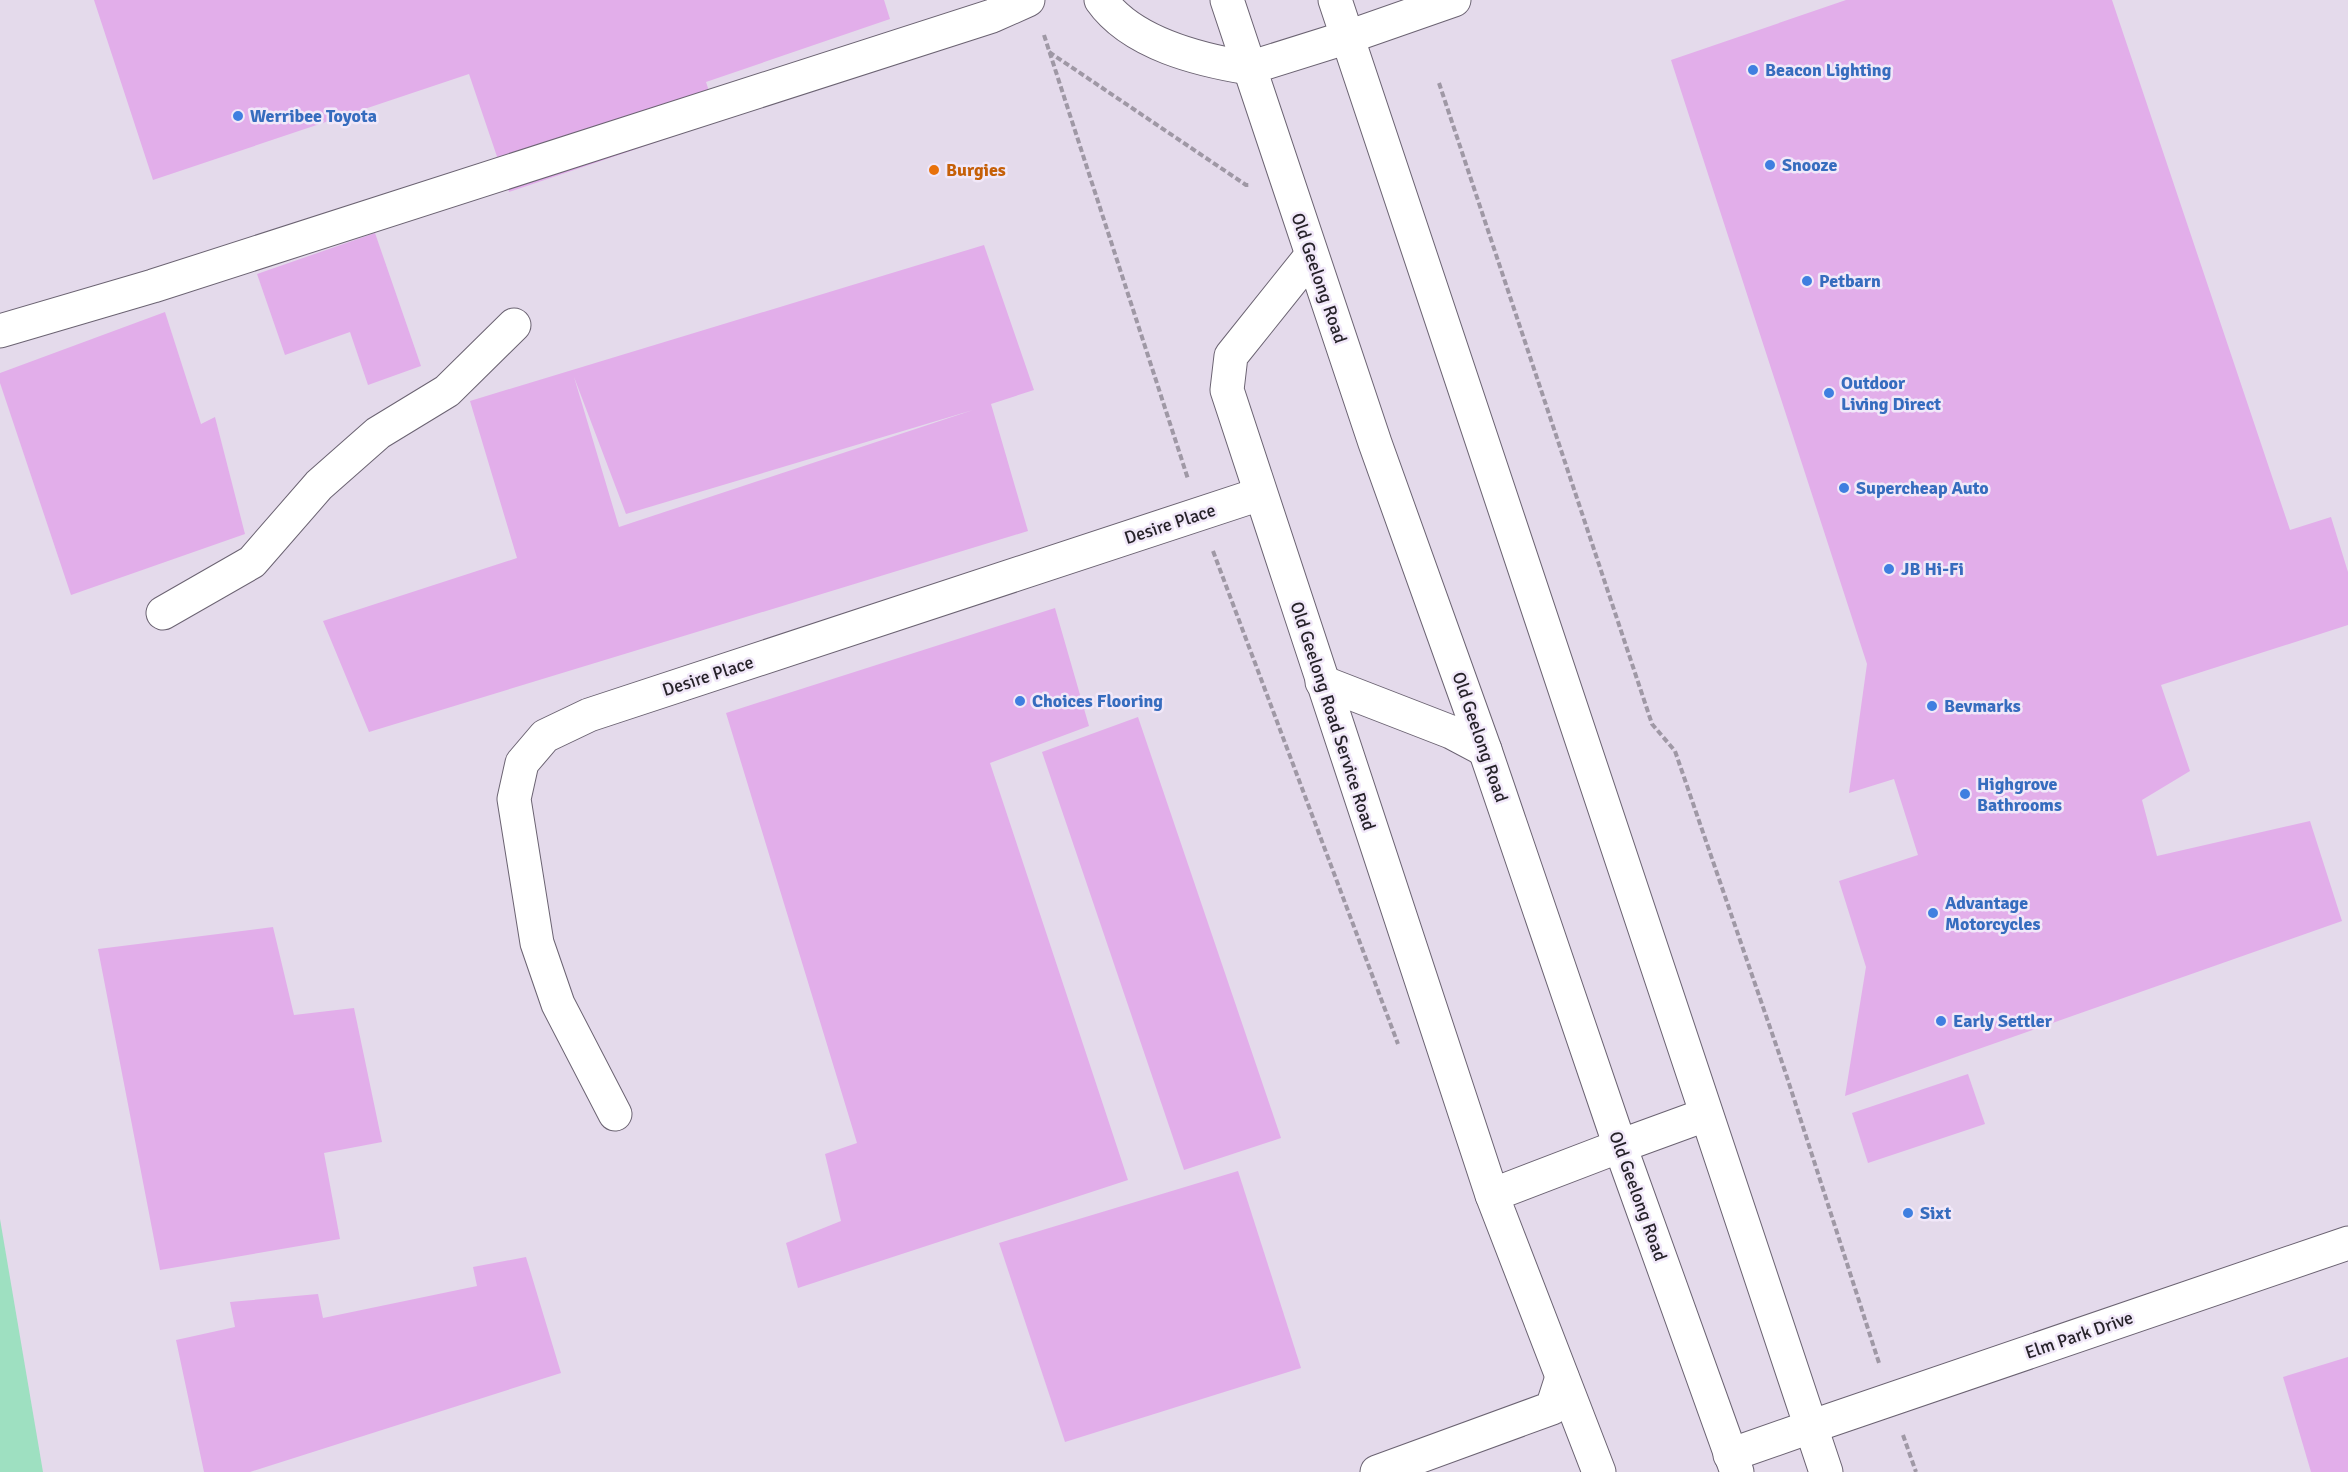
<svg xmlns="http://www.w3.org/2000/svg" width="2348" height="1472" viewBox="0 0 2348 1472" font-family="Signika,sans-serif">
<rect width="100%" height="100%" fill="#e4daeb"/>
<polygon fill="#9ee0c1" points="0,1219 43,1472 0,1472"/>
<g fill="#e2aeea" fill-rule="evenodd">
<polygon points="94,0 884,0 890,19 706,82 719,121 509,192 469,74 153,180"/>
<polygon points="1846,0 2112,0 2290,530 2331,517 2348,572 2348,625 2161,685 2190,771 2142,800 2157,856 2310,821 2342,921 1845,1096 1866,967 1839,881 1918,855 1894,779 1849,793 1867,664 1671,60"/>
<polygon points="375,233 421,366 368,385 350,332 285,355 257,274"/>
<path d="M984,245L1034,390L991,404L1028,531L369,732L323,621L517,558L470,401ZM574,377L626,514L973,410L619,527Z"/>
<polygon points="165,312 201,424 215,417 245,534 71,595 0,383 0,373"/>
<polygon points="1055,608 1089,726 990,763 1128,1180 798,1288 786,1243 841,1221 825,1154 857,1143 726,713"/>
<polygon points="1138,717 1281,1138 1184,1170 1042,752"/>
<polygon points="273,927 294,1015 354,1008 382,1142 324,1153 340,1239 160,1270 98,949"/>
<polygon points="1968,1074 1985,1124 1868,1163 1852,1113"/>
<polygon points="1238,1171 1301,1368 1065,1442 999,1243"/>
<polygon points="526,1257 561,1373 250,1472 204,1472 176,1340 235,1327 230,1302 318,1294 323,1318 477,1286 473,1267"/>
<polygon points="2348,1357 2348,1472 2311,1472 2283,1377"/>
</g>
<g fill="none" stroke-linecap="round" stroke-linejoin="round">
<g stroke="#6b6372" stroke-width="35">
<g id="minor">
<path d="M1101,0C1132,44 1200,60 1249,68"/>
<polyline points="1348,37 1454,0"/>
<polyline points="1311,256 1231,356 1227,390 1492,1195"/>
<polyline points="0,331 153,286 992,16 1028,0"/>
<polyline points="163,613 252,562 319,485 378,433 447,391 514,325"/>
<polyline points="1322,682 1451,732 1485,750"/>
<polyline points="615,1114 558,1004 537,943 514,799 522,763 545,736 589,715 1260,494"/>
<polyline points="1810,1427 2348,1243"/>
<polyline points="1377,1472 1552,1408 1562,1377"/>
<polyline points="1599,1472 1492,1195 1620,1146"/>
</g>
</g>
<g stroke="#6b6372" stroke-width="35">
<g id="major">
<polyline points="1227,0 1375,443 1485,750 1620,1146 1737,1472"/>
<polyline points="1335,0 1826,1472"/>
<polyline points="1249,68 1348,37"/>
<polyline points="1620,1146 1705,1115"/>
<polyline points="1730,1455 1810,1427"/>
</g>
</g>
<g stroke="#9f98a5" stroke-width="4" stroke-dasharray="6 3" stroke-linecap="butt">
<polyline points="1044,35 1188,479"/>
<polyline points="1049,52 1246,185 1249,185"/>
<polyline points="1439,83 1652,724 1675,751 1785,1071 1879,1363"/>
<polyline points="1213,551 1398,1044"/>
<polyline points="1903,1435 1916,1472"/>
</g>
<use href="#minor" stroke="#fff" stroke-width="33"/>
<use href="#major" stroke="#fff" stroke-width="33"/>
</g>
<g fill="#3f7fe0" stroke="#f1e8f9" stroke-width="2">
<circle cx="1753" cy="70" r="6"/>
<circle cx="238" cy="116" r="6"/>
<circle cx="1770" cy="165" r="6"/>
<circle cx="1807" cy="281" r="6"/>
<circle cx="1829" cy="393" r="6"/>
<circle cx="1844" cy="488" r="6"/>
<circle cx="1889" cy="569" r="6"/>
<circle cx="1020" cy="701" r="6"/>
<circle cx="1932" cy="706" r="6"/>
<circle cx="1965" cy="794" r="6"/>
<circle cx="1933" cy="913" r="6"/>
<circle cx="1941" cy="1021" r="6"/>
<circle cx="1908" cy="1213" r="6"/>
</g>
<circle fill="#e8710a" stroke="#f1e8f9" stroke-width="2" cx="934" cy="170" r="6"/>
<g text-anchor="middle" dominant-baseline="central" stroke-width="5" stroke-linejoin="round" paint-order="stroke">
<g font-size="18" font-weight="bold" fill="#366cbe" stroke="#f1e8f9" text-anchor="start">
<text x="1765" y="70">Beacon Lighting</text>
<text x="250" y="116">Werribee Toyota</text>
<text x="1782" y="165">Snooze</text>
<text x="1819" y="281">Petbarn</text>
<text x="1841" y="383">Outdoor<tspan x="1841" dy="21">Living Direct</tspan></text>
<text x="1856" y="488">Supercheap Auto</text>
<text x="1901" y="569">JB Hi-Fi</text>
<text x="1032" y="701">Choices Flooring</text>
<text x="1944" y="706">Bevmarks</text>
<text x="1977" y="784">Highgrove<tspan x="1977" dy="21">Bathrooms</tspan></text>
<text x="1945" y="903">Advantage<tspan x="1945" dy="21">Motorcycles</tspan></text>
<text x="1953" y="1021">Early Settler</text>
<text x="1920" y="1213">Sixt</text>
</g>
<g font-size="18" font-weight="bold" fill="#c56008" stroke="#f1e8f9" text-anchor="start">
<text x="946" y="170">Burgies</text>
</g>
<g font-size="18" fill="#262229" stroke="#f1e8f9">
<text transform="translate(1319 278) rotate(71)">Old Geelong Road</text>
<text transform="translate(1170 524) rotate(-18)">Desire Place</text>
<text transform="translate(708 676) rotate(-18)">Desire Place</text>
<text transform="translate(1333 716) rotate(72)">Old Geelong Road Service Road</text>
<text transform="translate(1480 737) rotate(71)">Old Geelong Road</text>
<text transform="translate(1638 1196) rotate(70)">Old Geelong Road</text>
<text transform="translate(2079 1335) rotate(-19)">Elm Park Drive</text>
</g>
</g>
</svg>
